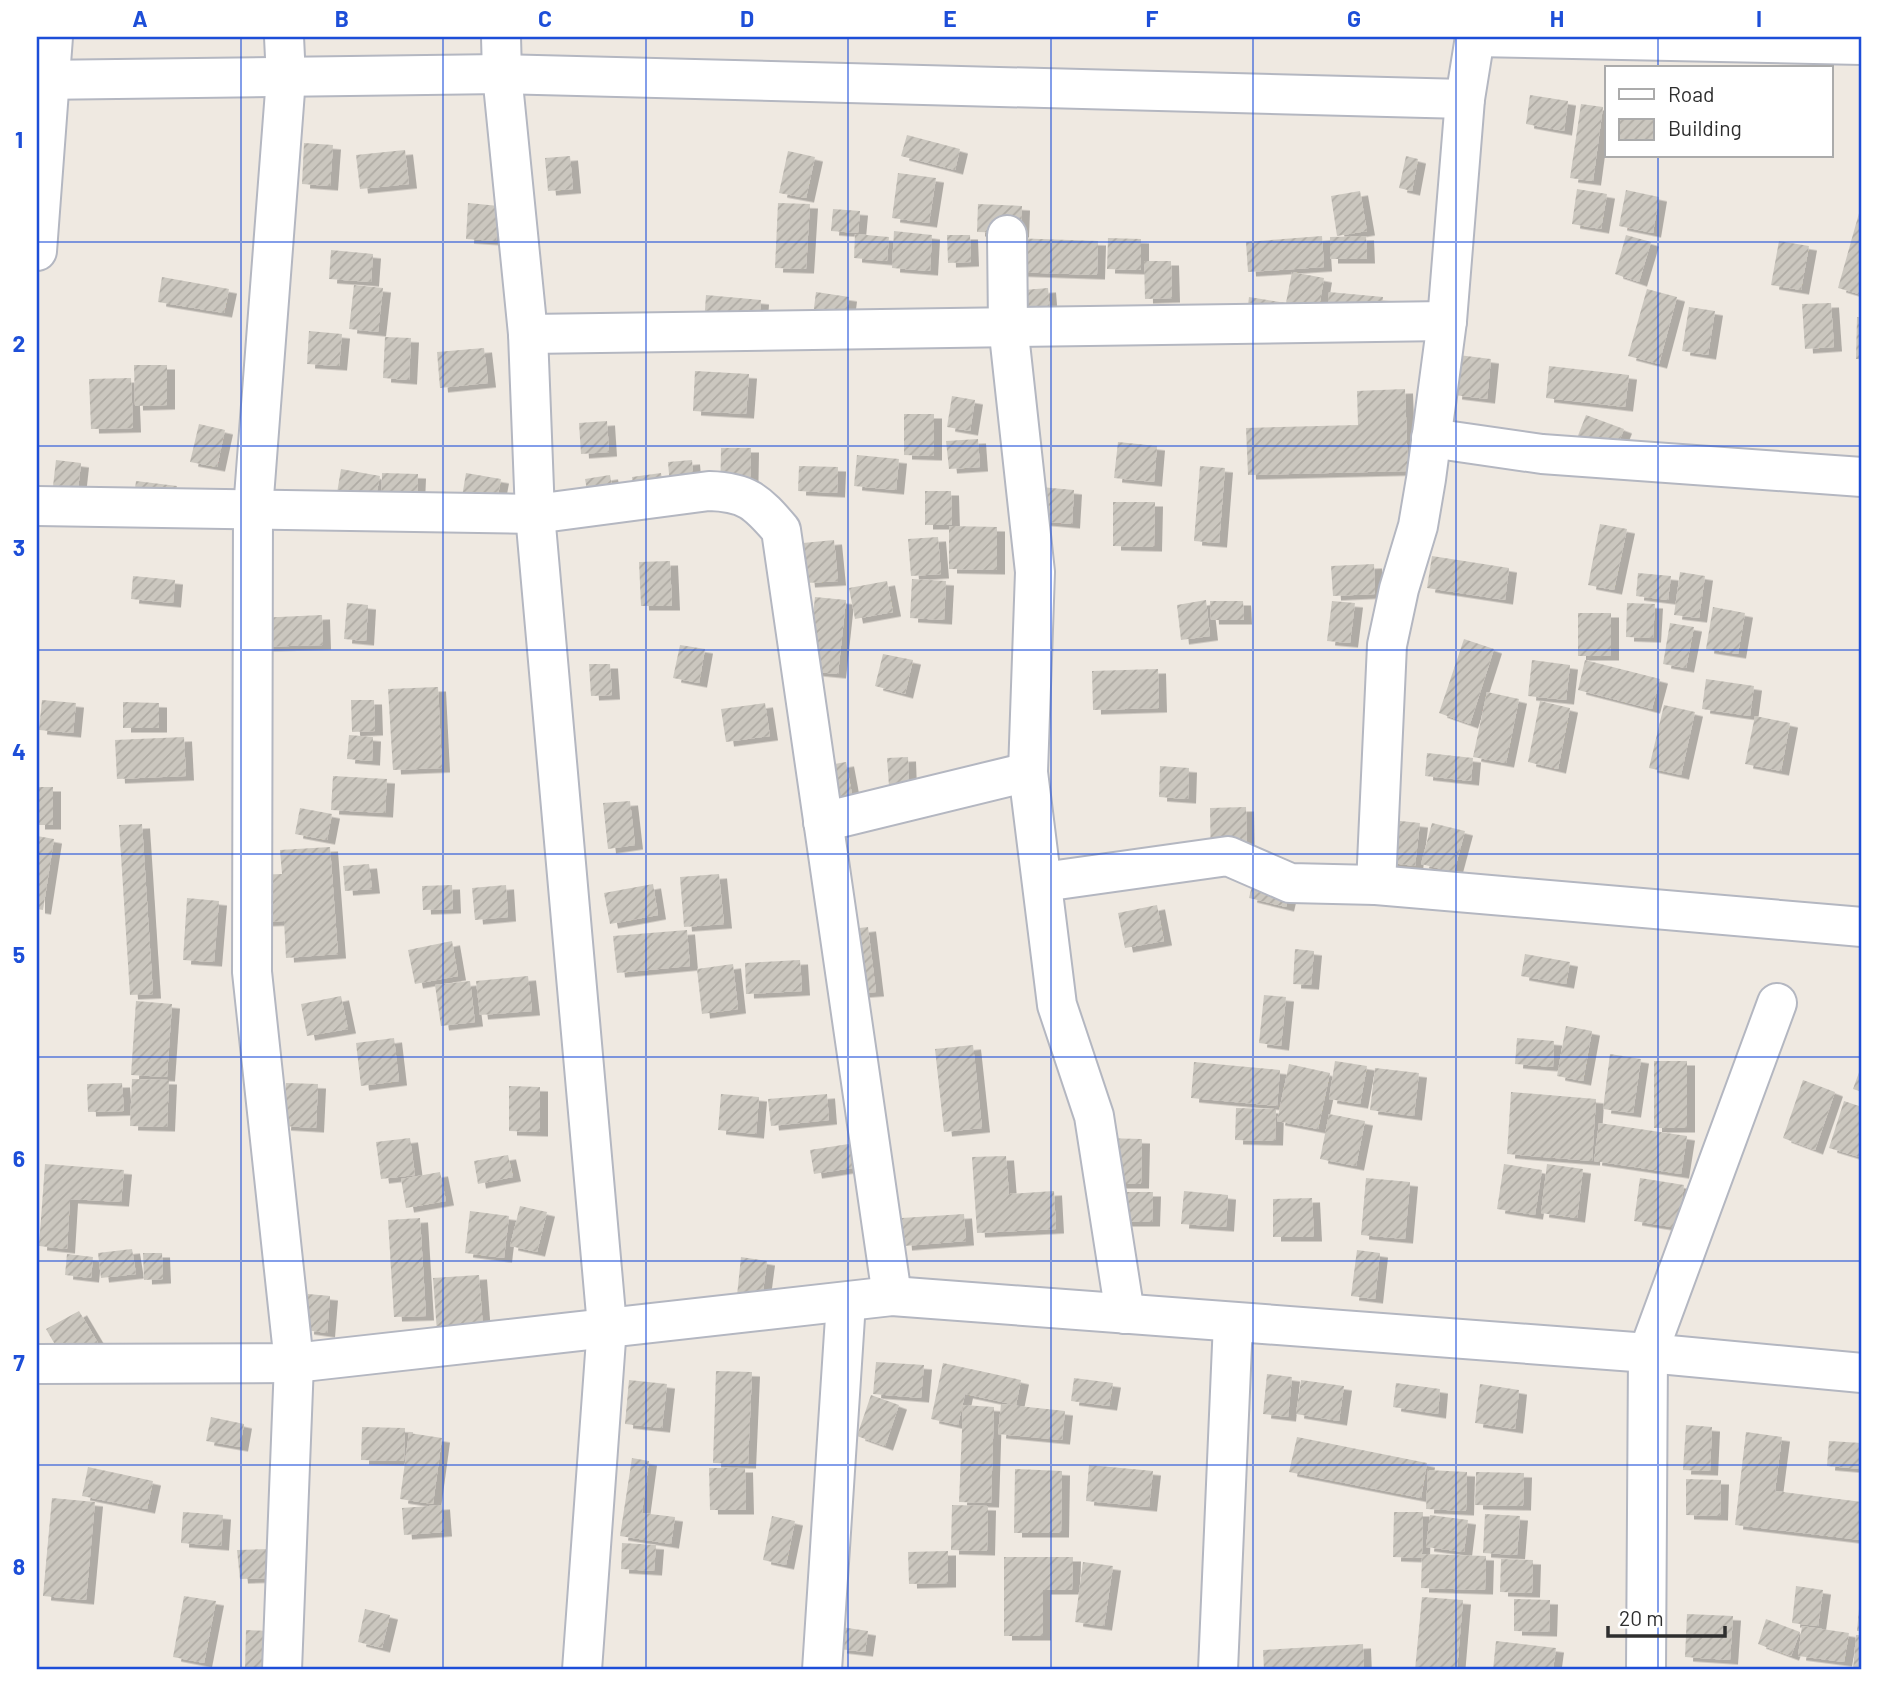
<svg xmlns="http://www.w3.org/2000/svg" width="1899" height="1707" viewBox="0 0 1899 1707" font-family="Barlow,sans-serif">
<defs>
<pattern id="building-hatch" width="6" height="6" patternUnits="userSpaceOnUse" patternTransform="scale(1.75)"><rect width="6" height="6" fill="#cbc7bf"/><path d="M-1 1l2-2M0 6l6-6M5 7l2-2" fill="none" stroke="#afaba4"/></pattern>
<filter id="shadow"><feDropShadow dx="8" dy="4.5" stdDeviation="0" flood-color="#0004"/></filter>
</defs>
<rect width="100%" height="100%" fill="#efe9e1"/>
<g fill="url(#building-hatch)" filter="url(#shadow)">
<polygon points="1530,95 1568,101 1564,131 1526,124"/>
<polygon points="1581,104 1603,107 1593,181 1570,178"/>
<polygon points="907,135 960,149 955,170 901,156"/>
<polygon points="304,143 333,145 330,186 302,184"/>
<polygon points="405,150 409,184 360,189 356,155"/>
<polygon points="788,151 815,157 806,198 779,193"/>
<polygon points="570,156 573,189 548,191 545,158"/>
<polygon points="1406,156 1418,159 1412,191 1399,188"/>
<polygon points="898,173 936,178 929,223 892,218"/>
<polygon points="1577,189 1607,194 1601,229 1572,224"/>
<polygon points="1626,190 1659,197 1653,233 1619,226"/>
<polygon points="1360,191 1367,231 1337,236 1331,196"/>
<polygon points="468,203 499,206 496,241 466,239"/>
<polygon points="778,203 810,204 806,269 775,268"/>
<polygon points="978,204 1022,206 1021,233 977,232"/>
<polygon points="1861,206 1862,206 1862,295 1838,288"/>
<polygon points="833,209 860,211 858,233 831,231"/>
<polygon points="894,231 932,235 930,271 892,268"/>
<polygon points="855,234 889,237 887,261 854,258"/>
<polygon points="947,235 970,235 971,262 948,263"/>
<polygon points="1626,235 1651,242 1639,282 1615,274"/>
<polygon points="1322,236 1324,267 1248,272 1246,242"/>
<polygon points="1366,236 1367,259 1330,259 1330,237"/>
<polygon points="1012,238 1098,241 1097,275 1012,272"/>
<polygon points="1108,238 1141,239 1141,270 1107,269"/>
<polygon points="1779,241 1809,246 1801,290 1771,285"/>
<polygon points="331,250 373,254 371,282 329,279"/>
<polygon points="1144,261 1171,261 1172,298 1145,299"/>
<polygon points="1292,272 1324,278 1316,325 1247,313 1249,297 1286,303"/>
<polygon points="162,277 229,289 224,313 158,302"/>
<polygon points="354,285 383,288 378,332 349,329"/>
<polygon points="1048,288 1051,326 1016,329 1012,291"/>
<polygon points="1647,289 1677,297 1659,364 1628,356"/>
<polygon points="816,292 849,297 845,328 812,324"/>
<polygon points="1329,292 1383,297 1380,328 1326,324"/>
<polygon points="706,295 761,300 759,329 704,324"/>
<polygon points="1831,303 1834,347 1805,349 1802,304"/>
<polygon points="1689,307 1715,311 1708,355 1682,351"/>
<polygon points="1857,317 1862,317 1862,359 1856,359"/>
<polygon points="309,331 342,334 339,366 307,364"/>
<polygon points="385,337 411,338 409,380 383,378"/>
<polygon points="484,348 488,383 440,388 437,352"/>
<polygon points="1458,355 1491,359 1487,399 1454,395"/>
<polygon points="134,365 167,365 167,405 135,406"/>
<polygon points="1549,366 1629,375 1625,407 1546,398"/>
<polygon points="695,371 749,374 746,414 693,411"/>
<polygon points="131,378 133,428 91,429 89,379"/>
<polygon points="1405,389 1408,471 1248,475 1246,428 1358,425 1357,391"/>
<polygon points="952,396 975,400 970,431 947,427"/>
<polygon points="904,414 934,414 934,456 904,455"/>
<polygon points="1586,415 1624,429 1610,465 1572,451"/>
<polygon points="607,421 609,452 581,454 579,423"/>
<polygon points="199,424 225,430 217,467 190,462"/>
<polygon points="978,439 980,467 949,469 946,441"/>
<polygon points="1118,442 1157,446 1154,482 1114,478"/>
<polygon points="721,448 751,448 750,504 720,503"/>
<polygon points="857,455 899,459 896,490 854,486"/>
<polygon points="56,460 81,463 76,508 51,504"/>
<polygon points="692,460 695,496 671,498 668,462"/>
<polygon points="799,466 838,467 837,493 798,491"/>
<polygon points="1200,466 1225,468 1219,543 1194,541"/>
<polygon points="341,469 380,476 374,506 336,499"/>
<polygon points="382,473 418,474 416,523 381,521"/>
<polygon points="466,473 501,479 492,527 458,521"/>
<polygon points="661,473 665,500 635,503 632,477"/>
<polygon points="610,475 616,506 591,510 585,479"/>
<polygon points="136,481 177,486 174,511 133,506"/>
<polygon points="1029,486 1074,490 1072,524 1026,520"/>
<polygon points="925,491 951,491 952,525 925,525"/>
<polygon points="1113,502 1155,502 1154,547 1113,546"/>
<polygon points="1600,524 1627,529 1614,590 1588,585"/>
<polygon points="949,526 997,527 997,570 949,569"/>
<polygon points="938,537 941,574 911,576 908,539"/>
<polygon points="834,540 838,581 807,583 803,543"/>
<polygon points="1432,556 1509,568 1505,600 1427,588"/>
<polygon points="670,561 672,606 641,606 639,562"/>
<polygon points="1374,564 1375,594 1333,596 1331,566"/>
<polygon points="1680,572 1705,576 1699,618 1674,615"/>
<polygon points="1638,573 1671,576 1668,600 1636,596"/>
<polygon points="133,576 175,580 173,603 131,599"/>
<polygon points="912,579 946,581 944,620 910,618"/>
<polygon points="887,581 893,612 855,619 849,588"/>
<polygon points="815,597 846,600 838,674 807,671"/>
<polygon points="1206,600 1210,636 1181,640 1177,605"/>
<polygon points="1210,601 1243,601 1244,620 1211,620"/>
<polygon points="1332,601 1355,603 1350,643 1327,641"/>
<polygon points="347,603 368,605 366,641 344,639"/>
<polygon points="1627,603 1655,604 1653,638 1626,637"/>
<polygon points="1713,607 1745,613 1738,654 1706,649"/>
<rect x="1578" y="613" width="33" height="43"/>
<polygon points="322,615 323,645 257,647 257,618"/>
<polygon points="1670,623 1694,627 1686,668 1663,664"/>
<polygon points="1464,639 1494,649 1470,724 1439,713"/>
<polygon points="680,645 705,649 699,683 673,678"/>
<polygon points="883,654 913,660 905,694 875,686"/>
<polygon points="1532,660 1570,665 1566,700 1528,696"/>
<polygon points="1585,660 1660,679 1652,709 1578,690"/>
<polygon points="589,664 610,664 612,695 591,696"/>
<polygon points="1158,669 1159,708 1093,710 1092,671"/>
<polygon points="1706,679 1754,686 1750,716 1702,709"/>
<polygon points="438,687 442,768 393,770 388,689"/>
<polygon points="1487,692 1519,699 1506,763 1473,757"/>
<polygon points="42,700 76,703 73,733 39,730"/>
<polygon points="351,700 374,700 375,731 352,732"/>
<polygon points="1540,701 1570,708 1558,769 1528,762"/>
<polygon points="123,702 159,703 159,728 123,728"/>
<polygon points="765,703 770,736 726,742 721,709"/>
<polygon points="1664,705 1695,712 1681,775 1649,768"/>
<polygon points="1755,716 1790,723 1781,771 1745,764"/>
<polygon points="349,735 373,737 372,761 347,759"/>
<polygon points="184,737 186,776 117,779 115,740"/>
<polygon points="1427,753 1473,758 1471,781 1425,776"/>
<polygon points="908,757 909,785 889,786 887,758"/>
<polygon points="846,762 854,805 830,809 823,766"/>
<polygon points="1160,766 1189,768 1188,799 1159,797"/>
<polygon points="333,776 387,779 385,813 331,810"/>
<rect x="37" y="787" width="16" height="38"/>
<polygon points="630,801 635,845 608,849 603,803"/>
<polygon points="1246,807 1247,870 1211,870 1210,808"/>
<polygon points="300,808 332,814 327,840 295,834"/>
<polygon points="1381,819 1420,823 1415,866 1376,861"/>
<polygon points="1432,823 1465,831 1454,872 1421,864"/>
<polygon points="142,824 153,994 130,995 119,825"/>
<polygon points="37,836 54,839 43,910 37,909"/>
<polygon points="330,847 338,954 286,958 284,921 258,922 254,875 282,874 280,850"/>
<polygon points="369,864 372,889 345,891 343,866"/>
<polygon points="1257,865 1294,873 1286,907 1249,898"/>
<polygon points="719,874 724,924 684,927 680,877"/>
<polygon points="653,884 658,915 610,924 604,893"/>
<polygon points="452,885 453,909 423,910 422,886"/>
<polygon points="506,885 508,917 475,920 472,888"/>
<polygon points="187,898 219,901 214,962 183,960"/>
<polygon points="1157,905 1164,941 1125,948 1118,913"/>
<polygon points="868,927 876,992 849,994 842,930"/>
<polygon points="687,930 690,966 617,973 613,936"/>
<polygon points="452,941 458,976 415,984 408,950"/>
<polygon points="1295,949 1314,951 1311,985 1293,984"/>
<polygon points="1525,954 1570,962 1566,984 1521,976"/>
<polygon points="800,960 802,991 746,994 745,963"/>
<polygon points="733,964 738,1009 702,1014 697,969"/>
<polygon points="528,976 532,1011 480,1015 476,981"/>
<polygon points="470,981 475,1022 441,1026 435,985"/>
<polygon points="1264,995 1286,997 1281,1046 1259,1043"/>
<polygon points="341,996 348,1029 307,1036 301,1004"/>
<polygon points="136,1001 172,1004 167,1077 131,1075"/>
<polygon points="1566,1026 1592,1031 1583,1081 1557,1076"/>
<polygon points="394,1038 399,1081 361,1086 356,1043"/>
<polygon points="1517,1038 1554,1041 1553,1067 1515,1064"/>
<polygon points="973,1045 982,1128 944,1132 935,1049"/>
<polygon points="1610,1054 1641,1059 1633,1113 1603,1109"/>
<polygon points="1335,1061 1367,1066 1360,1104 1329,1099"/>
<rect x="1654" y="1061" width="33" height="67"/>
<polygon points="1194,1062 1280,1070 1277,1106 1191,1098"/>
<polygon points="1289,1064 1330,1073 1318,1129 1277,1121"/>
<polygon points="1862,1064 1862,1092 1853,1089"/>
<polygon points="1375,1068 1419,1073 1414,1116 1370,1110"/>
<polygon points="132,1079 169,1080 167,1127 130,1126"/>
<polygon points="1803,1080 1835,1092 1815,1150 1783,1138"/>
<polygon points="122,1083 124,1111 88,1112 87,1084"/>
<polygon points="286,1083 318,1084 316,1128 283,1126"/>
<polygon points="509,1086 540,1087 540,1132 509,1131"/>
<polygon points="1511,1092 1596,1099 1592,1161 1507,1154"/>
<polygon points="721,1094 759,1097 756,1134 718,1130"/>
<polygon points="827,1094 829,1120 771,1126 768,1099"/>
<polygon points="1844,1101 1862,1107 1862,1146 1859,1157 1829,1148"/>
<polygon points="1236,1108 1276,1109 1275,1141 1235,1140"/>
<polygon points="1329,1114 1365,1121 1356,1166 1320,1159"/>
<polygon points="1599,1123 1687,1136 1681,1174 1594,1161"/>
<polygon points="410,1138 415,1175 381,1179 376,1142"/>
<polygon points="1103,1138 1142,1139 1141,1184 1103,1184"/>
<polygon points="855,1143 859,1167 814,1174 810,1150"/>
<polygon points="508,1155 513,1177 478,1184 474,1161"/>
<polygon points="1006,1156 1009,1194 1054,1191 1056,1229 977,1233 972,1157"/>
<polygon points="45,1164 124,1170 121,1202 70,1199 67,1249 39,1246"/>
<polygon points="1504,1164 1542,1170 1535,1215 1497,1209"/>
<polygon points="1547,1164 1583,1169 1577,1218 1541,1213"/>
<polygon points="440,1172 446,1201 406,1208 401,1179"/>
<polygon points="1366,1178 1410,1182 1405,1239 1361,1235"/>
<polygon points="1640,1178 1684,1185 1678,1228 1634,1221"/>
<polygon points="1184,1191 1228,1195 1226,1227 1181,1224"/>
<polygon points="1118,1192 1153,1192 1152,1222 1118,1222"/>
<polygon points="1312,1198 1314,1237 1273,1237 1273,1199"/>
<polygon points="520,1206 547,1212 537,1252 510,1246"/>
<polygon points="470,1211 509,1216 504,1258 465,1253"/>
<polygon points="964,1214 966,1241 904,1246 902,1218"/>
<polygon points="420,1218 426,1316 394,1317 388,1220"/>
<polygon points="132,1249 136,1274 101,1278 98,1253"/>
<polygon points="1357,1250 1380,1253 1375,1299 1351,1296"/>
<polygon points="143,1253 162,1253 163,1279 144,1280"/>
<polygon points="67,1254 93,1257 91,1278 65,1275"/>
<polygon points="741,1257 767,1261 762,1299 737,1296"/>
<polygon points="479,1275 483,1328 437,1332 433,1278"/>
<polygon points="308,1294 330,1296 327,1333 306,1330"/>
<polygon points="79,1311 98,1343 65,1362 46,1329"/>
<polygon points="876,1362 924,1365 921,1398 873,1394"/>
<polygon points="943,1363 1021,1380 1016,1405 965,1394 958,1425 931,1419"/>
<polygon points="716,1371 752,1372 748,1464 713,1463"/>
<polygon points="1267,1374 1292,1377 1288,1417 1263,1414"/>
<polygon points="1074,1378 1113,1383 1109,1406 1071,1401"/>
<polygon points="629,1380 667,1384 662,1428 625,1424"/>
<polygon points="1301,1380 1344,1386 1339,1421 1296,1414"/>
<polygon points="1396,1383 1440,1389 1438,1414 1393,1407"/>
<polygon points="1480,1384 1519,1390 1515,1429 1475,1423"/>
<polygon points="871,1395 899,1405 885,1446 857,1436"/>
<polygon points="1001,1404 1065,1411 1062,1440 998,1434"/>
<polygon points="963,1405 994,1407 991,1503 959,1502"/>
<polygon points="211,1417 244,1424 240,1447 206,1441"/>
<polygon points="1686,1425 1712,1427 1710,1471 1683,1470"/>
<polygon points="362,1427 405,1428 404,1461 361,1460"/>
<polygon points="1746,1432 1782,1437 1775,1491 1862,1502 1861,1540 1735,1525"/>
<polygon points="409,1433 442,1438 433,1504 400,1499"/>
<polygon points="1297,1437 1427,1463 1421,1498 1289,1472"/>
<polygon points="1829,1441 1862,1443 1862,1469 1827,1466"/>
<polygon points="632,1458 649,1461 642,1513 675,1517 671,1544 620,1536"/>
<polygon points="1089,1465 1153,1471 1149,1507 1086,1501"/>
<polygon points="88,1467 153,1481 147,1509 82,1496"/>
<polygon points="709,1468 745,1468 746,1510 710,1510"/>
<polygon points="1015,1469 1062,1471 1061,1533 1014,1533"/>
<polygon points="1428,1470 1467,1472 1466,1511 1426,1509"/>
<polygon points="1476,1472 1524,1473 1523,1506 1475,1505"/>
<polygon points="1686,1479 1721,1480 1720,1516 1686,1515"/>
<polygon points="52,1498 95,1502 86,1600 43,1596"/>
<polygon points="442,1505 444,1532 404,1535 402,1508"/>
<polygon points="952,1505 988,1506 987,1551 951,1550"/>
<polygon points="183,1512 223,1515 221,1546 181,1543"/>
<polygon points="1394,1512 1423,1512 1422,1554 1486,1556 1485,1590 1421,1588 1422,1558 1393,1557"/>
<polygon points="1485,1514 1520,1516 1517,1555 1483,1553"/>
<polygon points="1430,1515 1468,1520 1464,1552 1426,1547"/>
<polygon points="772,1516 795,1521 786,1565 763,1560"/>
<polygon points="622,1543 656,1545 654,1571 621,1569"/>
<polygon points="270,1549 271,1578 240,1579 237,1550"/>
<polygon points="948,1551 948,1583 909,1584 908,1552"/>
<polygon points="1004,1557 1073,1557 1072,1590 1043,1590 1043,1636 1004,1636"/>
<polygon points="1501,1559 1533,1560 1532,1593 1500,1592"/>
<polygon points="1083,1562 1113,1566 1104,1626 1075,1622"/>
<polygon points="1796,1586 1823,1590 1818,1626 1792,1623"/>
<polygon points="184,1596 216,1601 204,1663 173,1657"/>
<polygon points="1422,1597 1463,1600 1457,1670 1415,1670"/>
<polygon points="1860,1598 1862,1598 1862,1631 1857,1631"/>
<polygon points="1514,1599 1550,1600 1549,1632 1514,1631"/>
<polygon points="365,1609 390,1615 382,1648 358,1642"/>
<polygon points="1687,1614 1733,1616 1730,1660 1685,1657"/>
<polygon points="1766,1619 1800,1632 1791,1656 1758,1644"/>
<polygon points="1802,1626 1849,1633 1844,1662 1798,1656"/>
<polygon points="841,1627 868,1631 865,1652 839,1649"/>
<polygon points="246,1630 269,1631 267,1670 245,1670"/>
<polygon points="1856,1635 1862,1635 1862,1670 1853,1670"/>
<polygon points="1496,1641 1556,1648 1553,1670 1493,1670"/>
<polygon points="1363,1644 1364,1670 1264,1670 1263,1650"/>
</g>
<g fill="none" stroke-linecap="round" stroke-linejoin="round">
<g stroke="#b4b7c1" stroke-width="42">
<g id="street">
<polyline points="501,37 502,74 528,334 535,514 607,1326 582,1670"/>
<polyline points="1475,37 1862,45"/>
<polyline points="37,80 502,74 1465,99"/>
<polyline points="1007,235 1008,325 1035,572 1028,772 1057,1005 1094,1116 1125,1314"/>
<polyline points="37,251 53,37"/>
<polyline points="528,334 1447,321"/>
<polyline points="1431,438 1542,454 1862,477"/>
<path d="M37,506L535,514L709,491C747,492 757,502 781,530L892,1296"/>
<polyline points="823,822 1028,772"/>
<polyline points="1043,882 1228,856 1290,883 1376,885 1862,927"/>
<polyline points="1376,885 1387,645 1399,589 1418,526 1426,479 1447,321 1465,99 1475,37"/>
<polyline points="37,1364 294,1363 892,1296 1648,1353 1862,1373"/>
<polyline points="282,1670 294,1363 252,972 253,510 286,78 284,37"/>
<polyline points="822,1670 846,1302"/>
<polyline points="1218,1670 1233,1322"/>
<polyline points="1646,1670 1648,1353 1777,1003"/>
</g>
</g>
<use href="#street" stroke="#fff" stroke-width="38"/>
</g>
<path fill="none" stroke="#1d4ed8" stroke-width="2" stroke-opacity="0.55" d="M241,37V1670M443,37V1670M646,37V1670M848,37V1670M1051,37V1670M1253,37V1670M1456,37V1670M1658,37V68M1658,156V1670M37,242H1862M37,446H1862M37,650H1862M37,854H1862M37,1057H1862M37,1261H1862M37,1465H1862"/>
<rect width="1899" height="1707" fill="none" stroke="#ffffff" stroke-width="77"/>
<rect x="1605" y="66" width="228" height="91" fill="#ffffff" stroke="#ababab" stroke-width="2"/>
<rect x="1619" y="89" width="35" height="10" fill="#ffffff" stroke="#ababab" stroke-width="2"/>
<text x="1668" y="102" font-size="21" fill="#2e2e2e">Road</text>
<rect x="1619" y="119" width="35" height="21" fill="url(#building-hatch)" stroke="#ababab" stroke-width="2"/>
<text x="1668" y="136" font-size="21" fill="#2e2e2e">Building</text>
<path d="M1608 1626v10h117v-10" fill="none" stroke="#2e2e2e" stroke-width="3.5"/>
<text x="1619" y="1626" font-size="21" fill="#2e2e2e" stroke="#ffffff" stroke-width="5" paint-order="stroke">20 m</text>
<rect x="38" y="38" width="1822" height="1630" fill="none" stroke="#1d4ed8" stroke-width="2.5"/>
<g font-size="23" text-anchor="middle" font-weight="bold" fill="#1d4ed8">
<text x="140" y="27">A</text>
<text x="342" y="27">B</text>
<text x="545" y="27">C</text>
<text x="747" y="27">D</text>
<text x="950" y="27">E</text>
<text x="1152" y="27">F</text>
<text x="1354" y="27">G</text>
<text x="1557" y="27">H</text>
<text x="1759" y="27">I</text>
<text x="19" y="148">1</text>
<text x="19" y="352">2</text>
<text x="19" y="556">3</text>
<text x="19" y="760">4</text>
<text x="19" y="963">5</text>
<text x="19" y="1167">6</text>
<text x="19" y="1371">7</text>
<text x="19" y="1575">8</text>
</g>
</svg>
